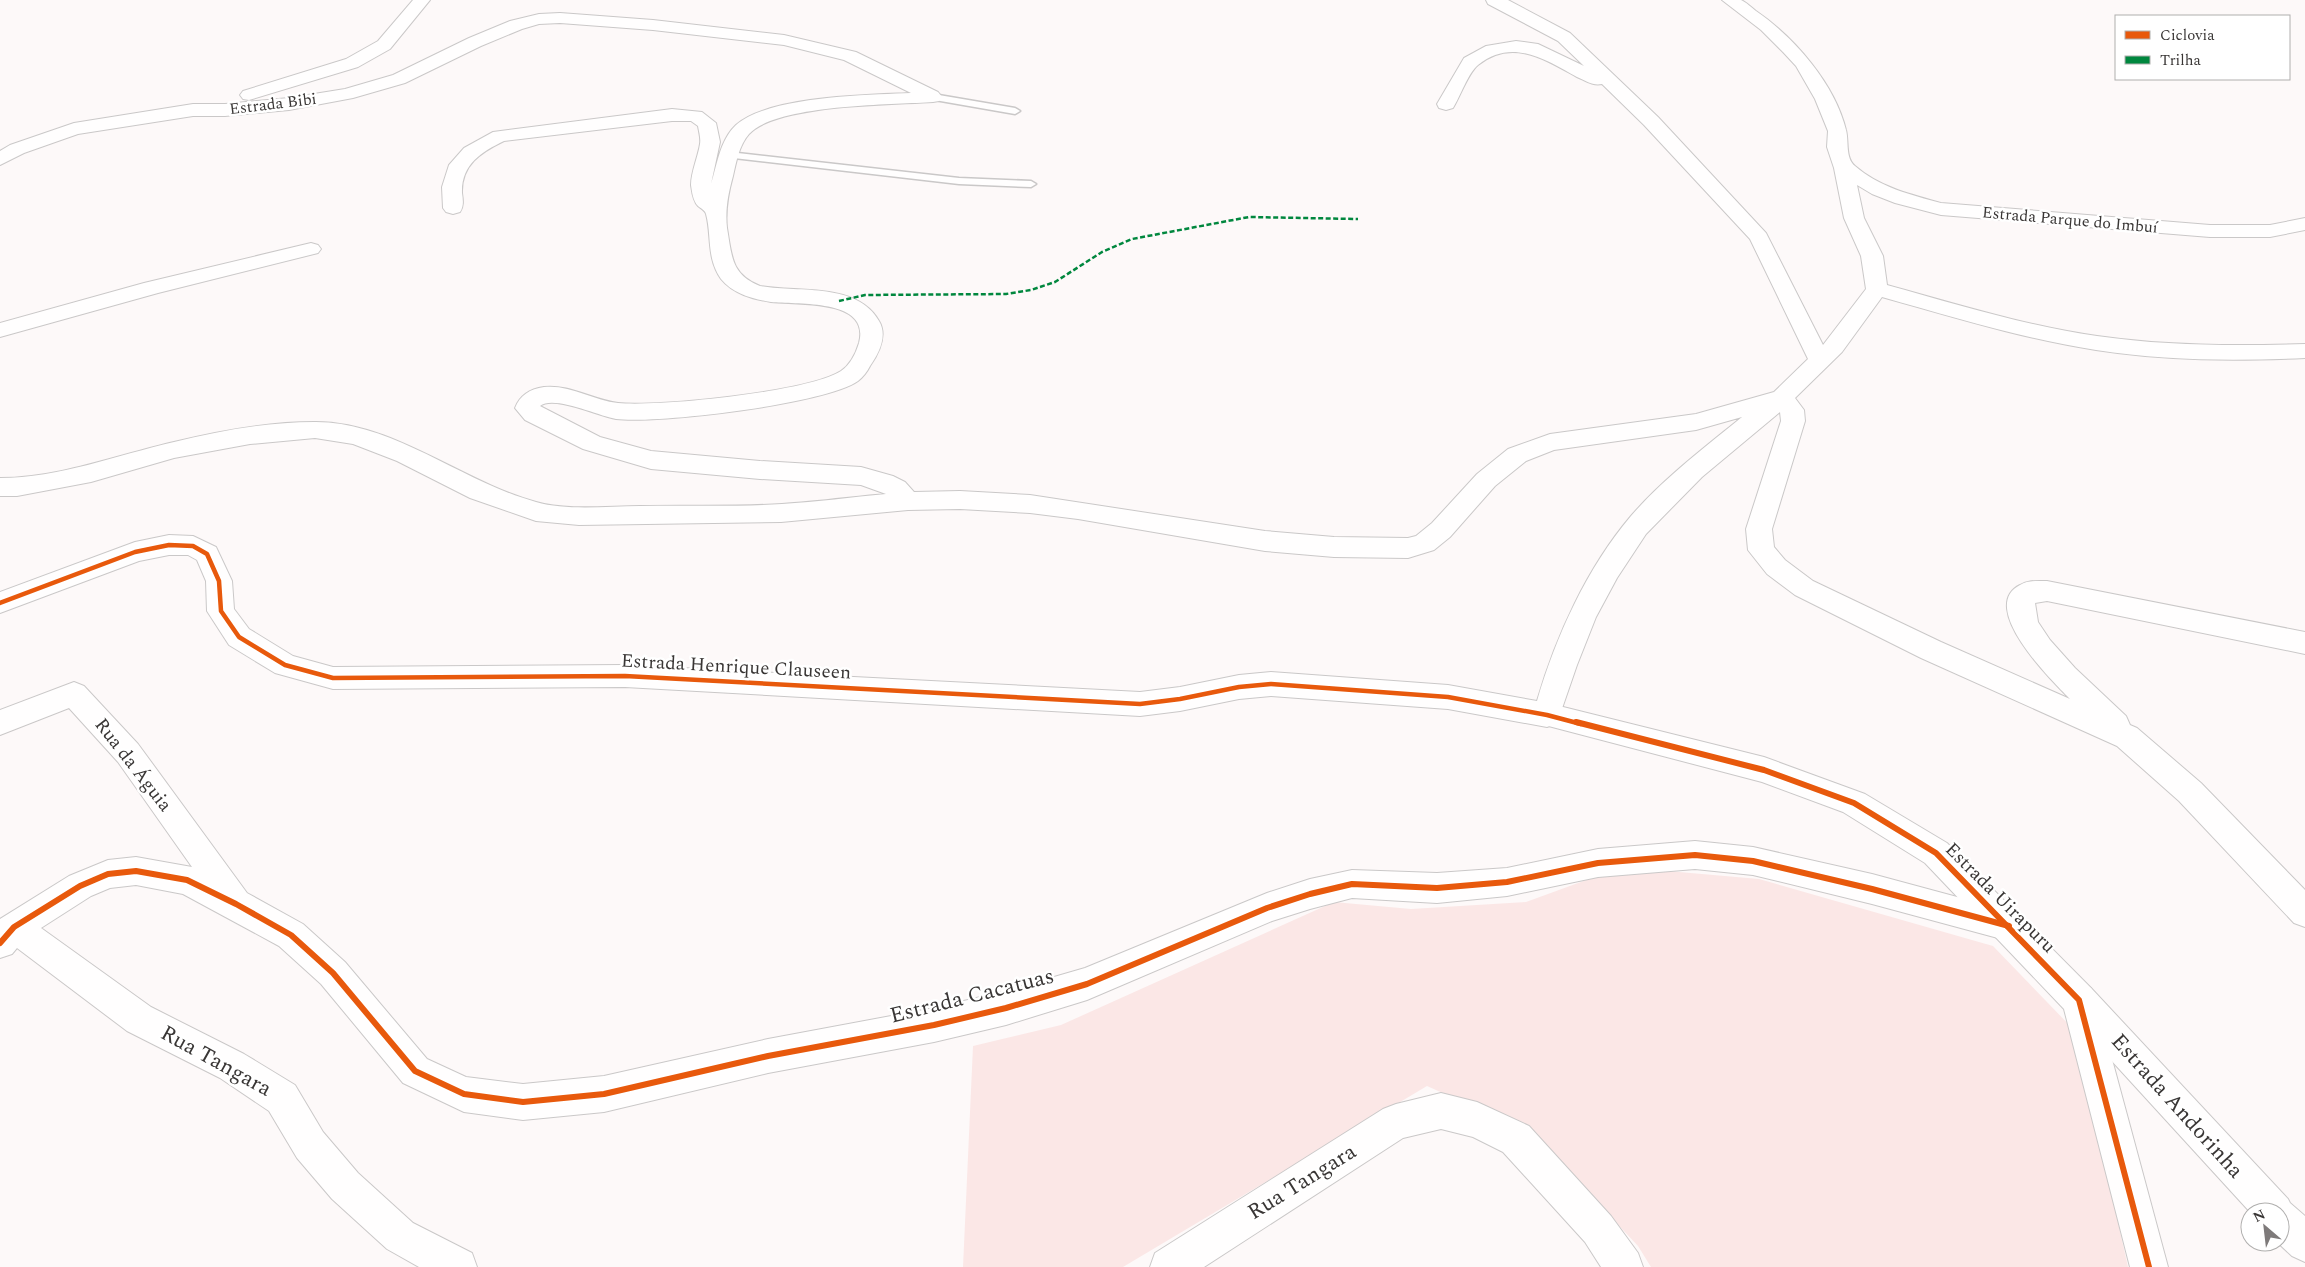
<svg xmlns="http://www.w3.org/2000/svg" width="2305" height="1267" viewBox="0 0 2305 1267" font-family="Spectral,serif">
<rect width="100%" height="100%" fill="#fdf9f9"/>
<polygon fill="#fbe7e6" points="1622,867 1759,879 1993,946 2075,1031 2128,1267 1651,1267 1638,1246 1532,1133 1427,1086 1123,1267 963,1267 973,1046 1061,1025 1334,902 1411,909 1526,902"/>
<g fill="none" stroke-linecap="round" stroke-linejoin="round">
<g stroke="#cac8c8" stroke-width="3">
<g id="lane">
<polygon points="933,94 1015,108 1020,111 1015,114 929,99 928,97"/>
<polygon points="729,152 959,178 1031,181 1036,184 1031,187 959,184 725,157 725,153"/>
</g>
</g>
<g stroke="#cac8c8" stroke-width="2">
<g id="street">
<polygon points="413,0 430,0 390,49 358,67 249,100 243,99 240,95 243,91 346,59 378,41"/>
<path d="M1486,0H1508L1570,33L1658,117L1766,233L1823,345L1866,289L1861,256L1844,218L1834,168L1827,147L1828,131L1815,99L1796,66L1783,52L1761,30L1722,0C1727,0 1735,0 1741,0C1746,2 1752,8 1756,11C1794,37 1835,84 1846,130C1849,141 1845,158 1855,166C1879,187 1911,195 1941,203L2210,225H2270L2305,218V230L2270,237H2210L1941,215L1895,203L1872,194L1857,185L1864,218L1883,256L1887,285C1956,304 2026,326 2097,336C2166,346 2235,346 2305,344V358C2235,361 2166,361 2096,350C2024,339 1953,317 1882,297L1842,352L1795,398L1804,410L1805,421L1772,529L1774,547L1785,560L1813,581L1941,642L2070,699C2052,681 1977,607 2020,585C2028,580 2038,581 2047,581L2305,632V654L2047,601L2035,603L2038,622L2050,640L2075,668L2126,716L2130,725L2137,728L2201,783L2305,890V927L2294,923L2179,801L2117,746L1921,658L1795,595L1767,574L1748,550L1746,529L1781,421L1780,412L1702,477L1646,534L1617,578L1596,617L1577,665L1557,723L1547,727L1448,709L1271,696L1239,699L1180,711L1140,716L625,687L333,689L275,673L229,645L207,611L206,581L197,560L188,555H169L139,561L0,613V592L135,542L169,535L193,536L216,547L232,581L234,609L249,629L293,656L333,667L625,665L1140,692L1180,687L1239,675L1271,672L1448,685L1537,701C1556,636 1587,568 1631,516C1663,479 1704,448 1742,417L1696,430L1554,450L1526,461L1495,486L1450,537L1434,550L1408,558L1334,557L1265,551L1078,519L1030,513L960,509L908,510L781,522L579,525L536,521L470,498L397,461L353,444L315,438L250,444L174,458L91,482L17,496H0V478C59,478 117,455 174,442C219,431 268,422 314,422C392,421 462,482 536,502C567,511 608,506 640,506C687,505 735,507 782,504C817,502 852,497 886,494L861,485L760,479L651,469L583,449L525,420L515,408C520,395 530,389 544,387C569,384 593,400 618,403C658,407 808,392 841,371C850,365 856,353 859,343C871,298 797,305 771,302C753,299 733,294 721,279C706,257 712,236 706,214C705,210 700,208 698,206C693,201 692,192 691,185C691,172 698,157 700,144C701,138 699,132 698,126L691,121H672L504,141C481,152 461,165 462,193C463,200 464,206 460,212L453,214L446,212L443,208L442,187L449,165L464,148L493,132L672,109L702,112L716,123L720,142L711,184C717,165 720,140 736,125C769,96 867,95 911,93L844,60L784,45L653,30L560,23L539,24L522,29L481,46L405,83L353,98L289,110L225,116H193L78,134L24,153L0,165V151L10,145L74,123L193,104H225L289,98L345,89L393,75L469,38L510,21L539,14L560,13L653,20L784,35L856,52L938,92L942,97L939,101L933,102C891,105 777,104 749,134C739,145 736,163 733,176C728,194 725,210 727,228C732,257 731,274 760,286C798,293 857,282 879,321C888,336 879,353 870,366C867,372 863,377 858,381C826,404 657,424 616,419C598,416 554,395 540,406L600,437L651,451L760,461L861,467L893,476L905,482L914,492L960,491L1030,495L1265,531L1334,537L1408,538L1416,536L1432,523L1477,474L1508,449L1550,434L1696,414L1774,392L1808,359L1750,239L1644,125L1602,84C1593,86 1586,81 1577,77C1546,60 1512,37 1478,65C1468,73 1460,97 1453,108L1446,110L1439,108L1437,104L1464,58L1486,46L1516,41L1538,44L1584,66L1558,41L1488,4Z"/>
<polygon points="311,243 318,245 321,249 318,253 158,293 0,337 0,323 144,283"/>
<polygon points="74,682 84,686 138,744 247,893 303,924 345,962 427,1059 466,1077 523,1084 604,1076 768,1039 934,1008 1006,991 1085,968 1267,893 1310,879 1352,870 1437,873 1507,868 1598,849 1695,841 1753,847 1872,874 2009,911 2020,915 2025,926 2020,937 2009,941 1872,904 1753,875 1695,869 1598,877 1507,896 1437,903 1352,898 1310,909 1272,921 1087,1000 1006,1025 934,1042 768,1073 604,1112 523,1120 464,1112 403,1083 321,984 279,946 183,894 136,885 110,888 91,896 41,928 151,1007 244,1054 295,1085 323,1132 358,1173 413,1223 472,1253 477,1267 419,1267 387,1249 332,1199 297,1158 269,1111 220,1078 127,1031 17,948 12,954 0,958 0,919 69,876 108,860 136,857 192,867 118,762 69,708 0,735 0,710"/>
<polygon points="2079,984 2091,988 2288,1199 2290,1203 2305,1216 2305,1262 2292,1256 2277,1242 2280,1242 2280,1212 2250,1212 2067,1012 2062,1000 2067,988"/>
<polygon points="1441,1093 1477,1102 1529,1126 1611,1216 1638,1253 1643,1267 1601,1267 1585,1242 1503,1152 1473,1137 1441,1129 1403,1138 1204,1267 1150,1267 1155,1253 1383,1109 1396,1104"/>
</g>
</g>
<g stroke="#cac8c8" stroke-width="2">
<polygon id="secondary" points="1547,703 1764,757 1865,794 1947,843 2091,988 2096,1000 2168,1267 2130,1267 2064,1009 1925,863 1843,812 1762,782 1537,723 1533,715 1537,707"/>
</g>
<use href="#lane" fill="#fffefe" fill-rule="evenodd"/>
<use href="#street" fill="#fffefe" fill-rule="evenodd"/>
<use href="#secondary" fill="#fffefe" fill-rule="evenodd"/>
<polyline stroke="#00873e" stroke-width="2.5" stroke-dasharray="5 2.5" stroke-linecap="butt" points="839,301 865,295 1006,294 1031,290 1055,282 1102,252 1132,239 1249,217 1358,219"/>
<g stroke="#fff" stroke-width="8">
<polyline id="cycleway-far1" points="0,603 135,552 169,545 193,546 207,554 219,581 221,611 239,637 285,665 333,678 625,676 1140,704 1180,699 1239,687 1271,684 1448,697 1547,715 1581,724"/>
</g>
<g stroke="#fff" stroke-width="9">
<g id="cycleway">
<polyline points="1576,722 1764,770 1854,803 1936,853 2079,1000 2149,1267"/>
<polyline points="0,943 14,927 80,886 108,874 136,871 187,880 236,904 291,935 333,973 415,1071 464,1094 523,1102 604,1094 768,1056 934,1025 1006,1008 1087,984 1267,908 1310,894 1352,884 1437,888 1507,882 1598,863 1695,855 1753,861 1872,889 2009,926"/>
</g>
</g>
<use href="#cycleway-far1" stroke="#e8590c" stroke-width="4.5"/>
<use href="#cycleway" stroke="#e8590c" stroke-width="6"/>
</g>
<g text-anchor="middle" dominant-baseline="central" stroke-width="5" stroke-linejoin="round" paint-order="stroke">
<g font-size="16" fill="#393635" stroke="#fff">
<text transform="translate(273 104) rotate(-7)">Estrada Bibi</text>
<text transform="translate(2070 220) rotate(5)">Estrada Parque do Imbuí</text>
</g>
<g font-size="19" fill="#393635" stroke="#fff">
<text transform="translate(736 667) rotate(3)">Estrada Henrique Clauseen</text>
<text transform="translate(133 765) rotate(52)">Rua da Águia</text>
<text transform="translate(2000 898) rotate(45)">Estrada Uirapuru</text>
</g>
<g font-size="22" fill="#393635" stroke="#fff">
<text transform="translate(972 996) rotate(-14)">Estrada Cacatuas</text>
<text transform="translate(216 1061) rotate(29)">Rua Tangara</text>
<text transform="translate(2177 1106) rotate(48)">Estrada Andorinha</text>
<text transform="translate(1302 1182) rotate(-32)">Rua Tangara</text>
</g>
</g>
<rect x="2115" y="15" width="175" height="65" fill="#ffffff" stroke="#b0afae"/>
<rect x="2125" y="31" width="25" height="8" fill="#e8590c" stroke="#b0afae"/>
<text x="2160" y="40" font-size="15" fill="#393635">Ciclovia</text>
<rect x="2125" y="56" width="25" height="8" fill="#00873e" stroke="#b0afae"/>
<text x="2160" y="65" font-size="15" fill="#393635">Trilha</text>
<g transform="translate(2265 1227) rotate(332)"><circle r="24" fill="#ffffff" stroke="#b0afae"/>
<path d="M0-4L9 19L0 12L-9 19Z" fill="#7e7a7a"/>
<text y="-8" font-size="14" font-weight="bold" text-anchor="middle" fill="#393635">N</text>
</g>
</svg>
